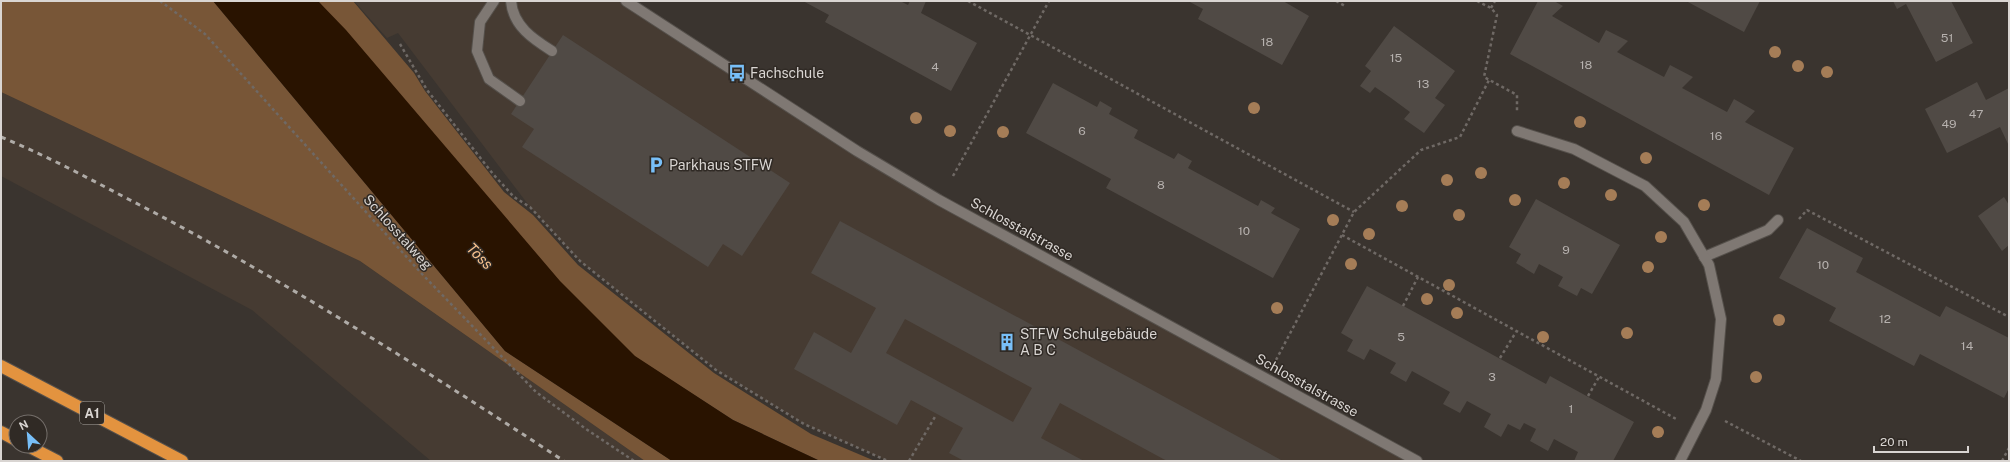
<svg xmlns="http://www.w3.org/2000/svg" width="2010" height="462" viewBox="0 0 2010 462" font-family="'Public Sans',sans-serif">
<rect width="100%" height="100%" fill="#3a342f"/>
<g fill="#463b32">
<polygon points="354,1 626,1 857,151 1417,461 888,461 804,424 716,370 580,261 530,207 398,33 387,38"/>
<polygon points="1,92 360,261 645,461 431,461 252,310 1,176"/>
</g>
<g fill="#785637">
<polygon points="1,1 213,1 505,351 672,461 645,461 360,261 1,92"/>
<polygon points="318,1 353,1 414,73 425,91 504,192 533,215 578,265 714,373 811,434 875,461 820,461 733,420 634,356 559,281"/>
</g>
<polygon fill="#291300" points="213,1 318,1 346,30 560,281 635,356 733,420 820,461 672,461 505,351"/>
<g fill="#504a45" fill-rule="evenodd">
<polygon points="803,1 900,1 908,5 910,1 926,1 921,13 977,43 951,91 825,22 829,15"/>
<polygon points="1188,1 1283,1 1309,16 1282,65 1198,19 1203,9"/>
<polygon points="1538,1 1554,1 1563,6 1552,16 1599,43 1606,30 1628,41 1617,52 1664,77 1670,65 1693,77 1682,88 1727,112 1734,99 1755,111 1745,122 1794,148 1769,195 1510,54"/>
<polygon points="1686,1 1760,1 1744,32"/>
<polygon points="1893,1 1951,1 1973,43 1936,62 1906,4 1897,9"/>
<polygon points="1394,26 1455,71 1435,98 1445,105 1424,133 1404,119 1410,112 1391,98 1375,87 1370,93 1360,86 1371,71 1365,66"/>
<polygon points="563,35 790,183 742,256 723,244 708,267 522,147 534,129 511,114"/>
<polygon points="1977,82 1986,100 2009,88 2009,146 2000,127 1947,153 1925,109"/>
<polygon points="1053,83 1097,107 1100,101 1112,108 1109,114 1138,130 1134,138 1174,159 1178,153 1192,161 1188,168 1258,206 1261,200 1275,208 1271,213 1300,229 1273,278 1106,188 1111,179 1026,133"/>
<polygon points="2004,197 2009,205 2009,245 2002,251 1978,216"/>
<polygon points="1536,199 1620,245 1592,294 1581,288 1577,296 1558,286 1563,277 1539,264 1534,274 1516,263 1521,254 1509,247"/>
<path d="M840,221L1283,461H1167L1060,403L1041,438L1084,461H964L949,453L963,428L911,400L897,425L794,369L814,332L851,353L876,308L811,273ZM905,319L1032,388L1013,422L886,353Z"/>
<polygon points="1807,228 1863,258 1856,272 1940,317 1946,306 2009,338 2009,388 2004,398 1920,354 1914,366 1829,321 1836,308 1779,278"/>
<polygon points="1367,286 1546,384 1550,376 1634,422 1613,461 1574,461 1578,452 1554,439 1548,451 1530,441 1536,429 1524,423 1520,430 1508,424 1501,437 1484,427 1491,414 1467,401 1460,413 1443,404 1450,392 1412,371 1406,382 1390,373 1396,363 1370,349 1364,360 1347,351 1353,340 1341,333"/>
</g>
<g fill="none" stroke-linecap="round" stroke-linejoin="round">
<g stroke="#55504b" stroke-width="12">
<g id="lane">
<polyline points="494,1 480,22 477,51 489,79 520,101"/>
<path d="M511,1C513,26 533,39 552,51"/>
<polyline points="1704,257 1768,230 1778,220"/>
</g>
</g>
<g stroke="#55504b" stroke-width="12">
<polyline id="street" points="1517,131 1574,149 1645,186 1684,222 1709,265 1721,319 1716,379 1706,410 1680,461"/>
</g>
<g stroke="#55504b" stroke-width="12">
<polyline id="secondary" points="626,1 857,151 939,200 1417,461"/>
</g>
<g stroke="#55504b" stroke-width="14">
<g id="highway">
<polyline points="1,366 182,461"/>
<polyline points="1,432 16,440"/>
<polyline points="28,446 57,461"/>
</g>
</g>
<g stroke="#6f6965" stroke-width="2.5" stroke-dasharray="3 3" stroke-linecap="butt">
<polyline points="160,1 205,34 422,274 536,392 586,429 634,461"/>
<polyline points="968,1 1354,212"/>
<polyline points="1336,1 1345,6"/>
<polyline points="1477,1 1491,8 1497,15 1484,77 1517,95 1517,111"/>
<polyline points="1491,8 1495,1"/>
<polyline points="400,44 427,90 493,174 514,197 530,207 580,261 716,370 804,424 888,461"/>
<polyline points="953,176 1049,1"/>
<polyline points="1799,219 1807,210 2009,317"/>
<polyline points="1342,235 1678,420"/>
<polyline points="1403,306 1418,277"/>
<polyline points="1500,358 1516,332"/>
<polyline points="1276,360 1354,212 1421,150 1460,137 1489,80"/>
<polyline points="1588,396 1599,377"/>
<polyline points="1725,421 1801,461"/>
<polyline points="909,461 936,415"/>
<polyline points="2002,461 2009,448"/>
</g>
<use href="#lane" stroke="#7f7873" stroke-width="10"/>
<use href="#street" stroke="#7f7873" stroke-width="10"/>
<use href="#secondary" stroke="#7f7873" stroke-width="10"/>
<use href="#highway" stroke="#e3933f" stroke-width="12"/>
<path stroke="#afaba7" stroke-width="3" stroke-dasharray="5 5" stroke-linecap="butt" d="M1,137C45,155 88,178 130,200C280,277 423,369 564,461"/>
</g>
<g fill="#a57d57">
<circle cx="1775" cy="52" r="6"/>
<circle cx="1798" cy="66" r="6"/>
<circle cx="1827" cy="72" r="6"/>
<circle cx="1254" cy="108" r="6"/>
<circle cx="916" cy="118" r="6"/>
<circle cx="1580" cy="122" r="6"/>
<circle cx="950" cy="131" r="6"/>
<circle cx="1003" cy="132" r="6"/>
<circle cx="1646" cy="158" r="6"/>
<circle cx="1481" cy="173" r="6"/>
<circle cx="1447" cy="180" r="6"/>
<circle cx="1564" cy="183" r="6"/>
<circle cx="1611" cy="195" r="6"/>
<circle cx="1515" cy="200" r="6"/>
<circle cx="1704" cy="205" r="6"/>
<circle cx="1402" cy="206" r="6"/>
<circle cx="1459" cy="215" r="6"/>
<circle cx="1333" cy="220" r="6"/>
<circle cx="1369" cy="234" r="6"/>
<circle cx="1661" cy="237" r="6"/>
<circle cx="1351" cy="264" r="6"/>
<circle cx="1648" cy="267" r="6"/>
<circle cx="1449" cy="285" r="6"/>
<circle cx="1427" cy="299" r="6"/>
<circle cx="1277" cy="308" r="6"/>
<circle cx="1457" cy="313" r="6"/>
<circle cx="1779" cy="320" r="6"/>
<circle cx="1627" cy="333" r="6"/>
<circle cx="1543" cy="337" r="6"/>
<circle cx="1756" cy="377" r="6"/>
<circle cx="1658" cy="432" r="6"/>
</g>
<defs>
<g id="bus-bare" transform="scale(1.38)"><path d="M-5-6H5V4H4V6H2V4H-2V6H-4V4H-5ZM-3.5-4V0h7V-4ZM-3.5 1.2v1.5H-2V1.2ZM2 1.2v1.5H3.5V1.2Z" fill="#78bff8" stroke="#302a25" stroke-width="2.5" paint-order="stroke"/></g>
<g id="parking-bare" transform="scale(1.38)"><path d="M-3.5-5.5H1a3.5 3.5 0 0 1 0 7H-1V5.5H-3.5ZM-1-3.4V-.6H.8a1.4 1.4 0 0 0 0-2.8Z" fill="#78bff8" stroke="#302a25" stroke-width="2.5" paint-order="stroke"/></g>
<g id="building-bare" transform="scale(1.38)"><path d="M-4-6H4V6H1V3H-1V6H-4ZM-2.5-4.3h1.7v1.8h-1.7ZM.8-4.3h1.7v1.8H.8ZM-2.5-1h1.7V.8h-1.7ZM.8-1h1.7V.8H.8Z" fill="#78bff8" stroke="#302a25" stroke-width="2.5" paint-order="stroke"/></g>
</defs>
<g fill-rule="evenodd">
<use href="#bus-bare" x="737" y="73"/>
<use href="#parking-bare" x="656" y="165"/>
<use href="#building-bare" x="1007" y="342"/>
</g>
<g text-anchor="middle" dominant-baseline="central" stroke-width="3" stroke-linejoin="round" paint-order="stroke">
<g font-size="12" fill="#b7b2af">
<text x="1947" y="38">51</text>
<text x="1267" y="42">18</text>
<text x="1396" y="58">15</text>
<text x="1586" y="65">18</text>
<text x="935" y="67">4</text>
<text x="1423" y="84">13</text>
<text x="1976" y="114">47</text>
<text x="1949" y="124">49</text>
<text x="1082" y="131">6</text>
<text x="1716" y="136">16</text>
<text x="1161" y="185">8</text>
<text x="1244" y="231">10</text>
<text x="1566" y="250">9</text>
<text x="1823" y="265">10</text>
<text x="1885" y="319">12</text>
<text x="1401" y="337">5</text>
<text x="1967" y="346">14</text>
<text x="1492" y="377">3</text>
<text x="1571" y="409">1</text>
</g>
<rect fill="#302a25" stroke="#a6a29e" stroke-width="1" x="80" y="402" width="24" height="22" rx="3"/>
<g font-size="13" font-weight="bold" fill="#d9d5d2">
<text x="92" y="413">A1</text>
</g>
<g font-size="14" fill="#d9d5d2" stroke="#302a25" text-anchor="start">
<text x="750" y="73">Fachschule</text>
<text x="669" y="165">Parkhaus STFW</text>
<text x="1020" y="334">STFW Schulgebäude<tspan x="1020" dy="16">A B C</tspan></text>
</g>
<g font-size="14" fill="#d9d5d2" stroke="#302a25">
<text transform="translate(1022 229) rotate(29)">Schlosstalstrasse</text>
<text transform="translate(398 232) rotate(48)">Schlosstalweg</text>
<text transform="translate(1307 385) rotate(29)">Schlosstalstrasse</text>
</g>
<g font-size="15" font-style="italic" fill="#f7c18e" stroke="#302a25">
<text transform="translate(480 256) rotate(45)">Töss</text>
</g>
</g>
<rect width="2010" height="462" fill="none" stroke="#d9d5d2" stroke-width="4"/>
<g transform="translate(28 434) rotate(334)"><circle r="19" fill="#302a25" stroke="#746e6a"/>
<path d="M0-3L7 15L0 10L-7 15Z" fill="#78bff8"/>
<text y="-6" font-size="11" font-weight="bold" text-anchor="middle" fill="#d9d5d2">N</text>
</g>
<path d="M1874 446v6h94v-6" fill="none" stroke="#d9d5d2" stroke-width="2"/>
<text x="1880" y="446" font-size="12" fill="#d9d5d2" stroke="#302a25" stroke-width="3" paint-order="stroke">20 m</text>
</svg>
